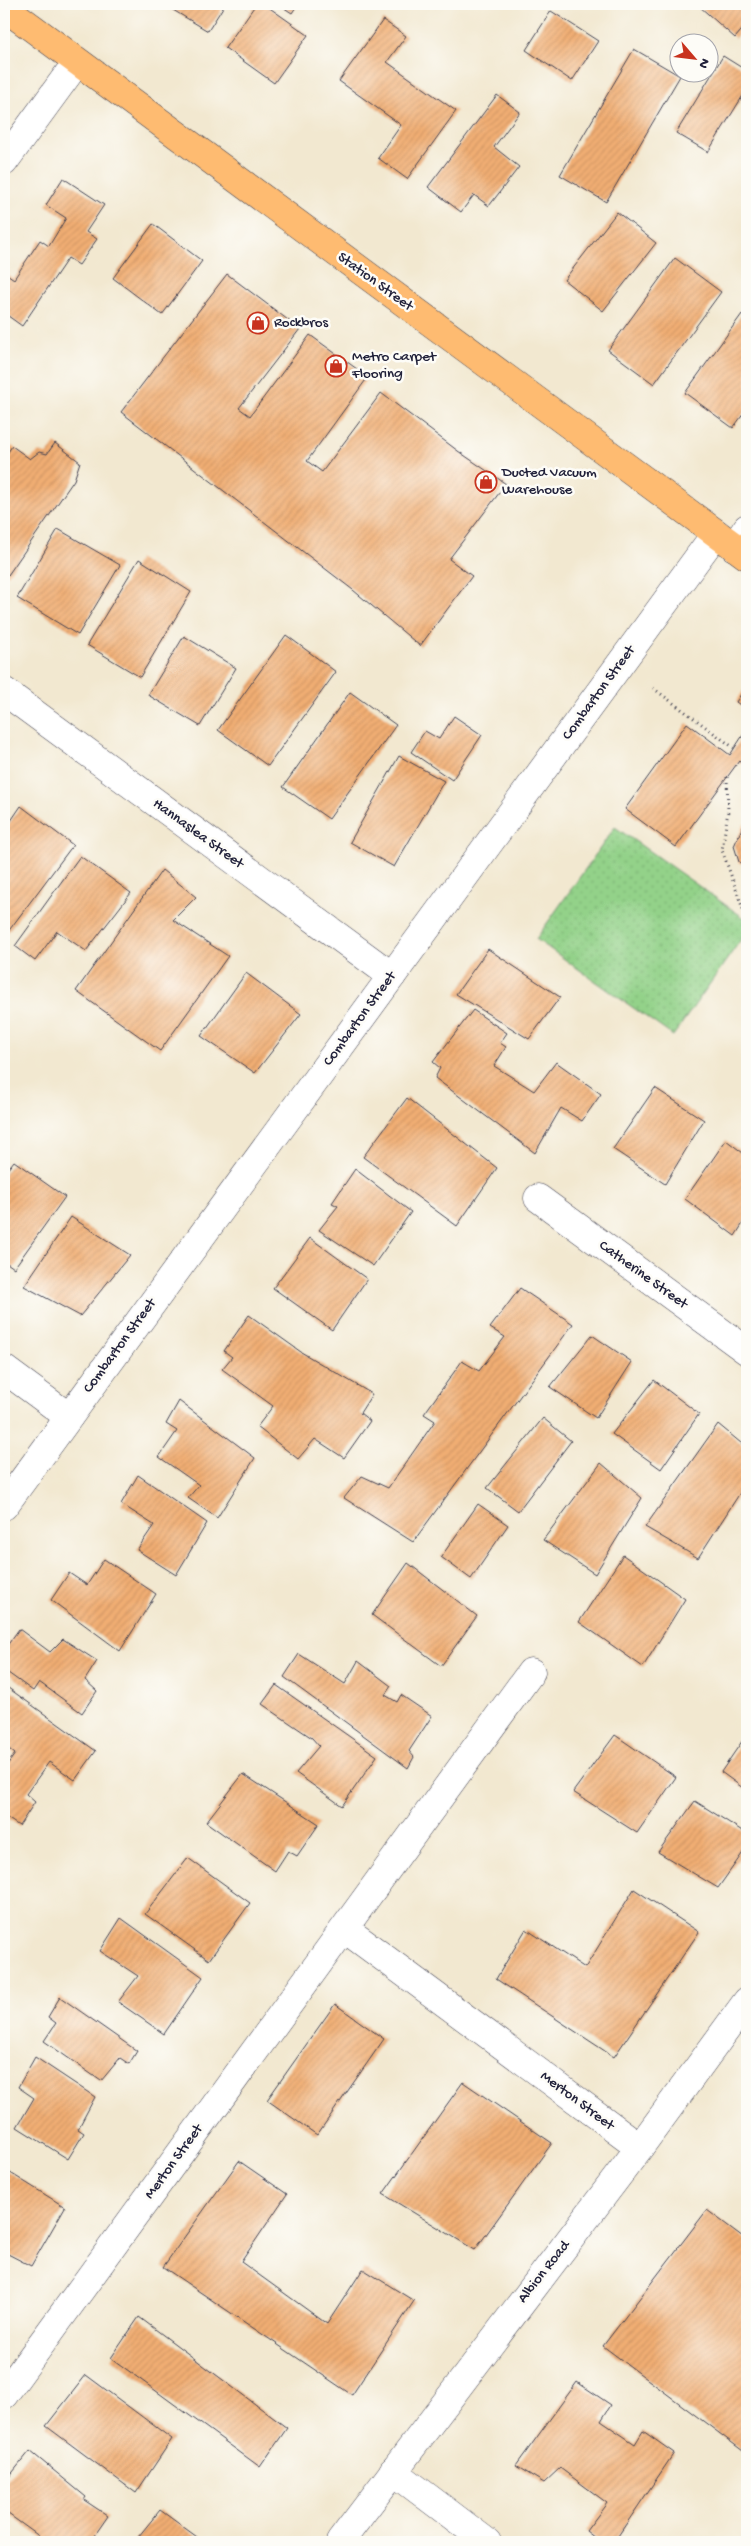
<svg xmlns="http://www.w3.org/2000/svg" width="751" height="2546" viewBox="0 0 751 2546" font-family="'Gochi Hand',sans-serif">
<defs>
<pattern id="grass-dots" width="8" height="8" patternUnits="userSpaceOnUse" patternTransform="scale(1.25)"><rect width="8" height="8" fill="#93d289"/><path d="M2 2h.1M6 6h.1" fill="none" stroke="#7eb477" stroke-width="1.8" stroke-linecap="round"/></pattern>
<pattern id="building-hatch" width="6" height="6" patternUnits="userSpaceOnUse" patternTransform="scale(1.25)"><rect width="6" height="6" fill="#f1ae73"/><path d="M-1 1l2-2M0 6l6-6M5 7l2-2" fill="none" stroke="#ce9564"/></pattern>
</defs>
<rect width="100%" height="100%" fill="#fdfcf7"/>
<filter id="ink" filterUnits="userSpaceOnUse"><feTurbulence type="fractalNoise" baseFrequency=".02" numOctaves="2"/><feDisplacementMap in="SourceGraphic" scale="10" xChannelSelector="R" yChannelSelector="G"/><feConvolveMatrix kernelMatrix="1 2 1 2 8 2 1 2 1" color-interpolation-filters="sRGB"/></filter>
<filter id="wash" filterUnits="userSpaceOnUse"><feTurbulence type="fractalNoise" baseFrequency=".0096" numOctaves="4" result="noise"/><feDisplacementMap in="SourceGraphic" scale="20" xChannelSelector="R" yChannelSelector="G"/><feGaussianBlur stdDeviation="1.12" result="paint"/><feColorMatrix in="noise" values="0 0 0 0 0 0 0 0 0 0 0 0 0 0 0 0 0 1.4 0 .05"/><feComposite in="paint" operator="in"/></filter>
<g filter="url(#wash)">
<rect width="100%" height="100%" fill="#f2e8d0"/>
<polygon fill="url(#grass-dots)" stroke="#5a7a62" points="615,827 747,920 747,931 673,1036 536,939"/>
<g id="blocks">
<g fill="url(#building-hatch)">
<polygon points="163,4 225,4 208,31"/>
<polygon points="256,4 264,4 308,35 274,83 225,48"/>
<polygon points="278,4 298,4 292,13"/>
<polygon points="701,4 747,4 747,24 735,38 699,6"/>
<polygon points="551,11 598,41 572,81 526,50"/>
<polygon points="383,20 406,36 387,62 456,111 407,179 378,158 401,125 339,81"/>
<polygon points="634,49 680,76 606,202 560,175"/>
<polygon points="723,56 747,71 747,89 708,152 676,133"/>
<polygon points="497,95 520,112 494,147 519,167 489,206 474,195 461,212 428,187"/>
<polygon points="63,178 104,205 86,232 97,239 79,265 68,258 22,326 4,313 4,272 14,279 40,240 49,246 66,218 46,205"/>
<polygon points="617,212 656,243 603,311 564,280"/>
<polygon points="153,224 202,261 162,315 113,278"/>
<polygon points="675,258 721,292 654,384 608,350"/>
<polygon points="227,274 300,329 239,408 250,416 310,335 368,377 307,461 322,472 381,393 458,451 506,484 449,559 472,576 420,646 353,590 121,412"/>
<polygon points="742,314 747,318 747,409 733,428 685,393"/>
<polygon points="55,443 80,462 74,480 8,575 4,572 4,458 12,446 30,459 39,452 47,454"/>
<polygon points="58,529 120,565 78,635 17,598"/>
<polygon points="139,559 191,592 140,677 87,645"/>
<polygon points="286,635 336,672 268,766 218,730"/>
<polygon points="184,636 236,668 200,726 148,695"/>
<polygon points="747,685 747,710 736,702"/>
<polygon points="350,692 396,725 329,819 283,787"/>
<polygon points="454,716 482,735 452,780 411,752 425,731 439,739"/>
<polygon points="687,723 730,755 747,729 747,768 739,761 676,847 625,809"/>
<polygon points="399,756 444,781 394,867 350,842"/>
<polygon points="21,806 73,845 4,937 4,831"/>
<polygon points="747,822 747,866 739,862 734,846 743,826"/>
<polygon points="80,856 131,893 86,951 57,931 35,961 15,946"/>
<polygon points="162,870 196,897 173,920 228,956 160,1051 76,991"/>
<polygon points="488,949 560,997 529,1039 456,994"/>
<polygon points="246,973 301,1014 255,1073 201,1036"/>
<polygon points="473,1010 507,1033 500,1043 506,1047 494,1066 534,1091 556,1062 601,1094 582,1121 561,1108 535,1153 435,1078 440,1068 433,1062"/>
<polygon points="655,1088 704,1120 665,1184 613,1149"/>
<polygon points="407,1098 497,1168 457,1226 363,1157"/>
<polygon points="726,1140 747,1156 747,1217 735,1236 685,1199"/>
<polygon points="14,1161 65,1197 14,1268 4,1261 4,1174"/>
<polygon points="355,1169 411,1212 373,1266 319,1230 338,1206 332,1203"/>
<polygon points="71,1217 130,1255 80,1316 24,1286"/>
<polygon points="310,1238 367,1279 332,1330 273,1288"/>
<polygon points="520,1288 573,1324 413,1542 344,1498 362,1476 388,1488 435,1421 424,1414 462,1361 479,1371 505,1337 490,1328"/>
<polygon points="249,1315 301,1352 372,1394 360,1413 370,1421 344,1458 315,1439 298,1459 257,1427 273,1406 222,1369 232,1357 224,1351"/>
<polygon points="592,1335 632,1362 596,1418 550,1387"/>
<polygon points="654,1380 699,1414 661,1469 612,1434"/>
<polygon points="179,1401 255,1458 217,1518 188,1498 199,1485 159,1457 177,1431 166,1424"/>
<polygon points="543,1418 571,1441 518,1511 487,1488"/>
<polygon points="718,1424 747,1448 747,1482 698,1558 645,1527"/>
<polygon points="601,1463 642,1498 595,1574 543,1540"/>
<polygon points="138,1475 207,1523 176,1575 137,1550 154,1525 121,1504"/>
<polygon points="478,1504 508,1525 471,1579 441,1557"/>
<polygon points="623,1555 685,1599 643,1667 579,1622"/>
<polygon points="104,1559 156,1594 120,1651 51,1600 69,1573 87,1585"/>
<polygon points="408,1563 477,1616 441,1666 372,1615"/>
<polygon points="19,1629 50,1652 63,1639 97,1661 85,1680 97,1691 82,1713 39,1682 33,1691 4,1670 4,1650"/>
<polygon points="299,1654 345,1684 358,1661 391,1686 385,1695 397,1702 401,1695 432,1716 409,1751 414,1757 408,1768 284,1677"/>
<polygon points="4,1685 96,1751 75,1780 49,1762 26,1794 35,1802 19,1826 4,1816 4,1769 15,1754 4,1745"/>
<polygon points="276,1685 377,1756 342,1806 296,1773 319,1746 312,1738 262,1704"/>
<polygon points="747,1734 747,1791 721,1772"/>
<polygon points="615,1735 676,1777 637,1833 573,1792"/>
<polygon points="243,1774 319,1824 297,1856 288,1851 275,1871 206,1822"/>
<polygon points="695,1801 747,1834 747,1847 718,1888 658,1852"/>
<polygon points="188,1858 250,1903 209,1960 145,1914"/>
<polygon points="634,1889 699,1932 614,2057 496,1979 526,1929 585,1968"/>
<polygon points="121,1918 203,1977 164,2034 118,2002 138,1976 100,1951"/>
<polygon points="60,1997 137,2051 129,2064 120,2058 101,2081 44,2041 56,2023 48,2017"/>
<polygon points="335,2004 384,2039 317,2135 267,2100"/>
<polygon points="35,2057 95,2097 78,2129 84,2133 68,2159 17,2127 34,2098 18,2087"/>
<polygon points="463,2082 552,2143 475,2250 383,2194"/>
<polygon points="239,2161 287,2194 241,2262 327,2324 363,2269 414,2301 352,2395 163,2267"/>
<polygon points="4,2169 65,2207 31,2266 4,2252"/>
<polygon points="707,2210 747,2240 747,2454 603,2346"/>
<polygon points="139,2317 287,2428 260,2467 111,2358"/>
<polygon points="86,2375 172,2439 136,2493 46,2426"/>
<polygon points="577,2382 611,2405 601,2421 635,2444 643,2431 674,2453 614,2542 600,2542 586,2531 607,2503 560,2468 544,2483 516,2466"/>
<polygon points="30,2451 86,2497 84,2500 108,2516 90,2542 47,2542 4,2511 4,2483"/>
<polygon points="160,2510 204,2542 134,2542"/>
</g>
</g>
</g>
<g filter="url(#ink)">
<use href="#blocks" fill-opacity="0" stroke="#414051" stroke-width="1"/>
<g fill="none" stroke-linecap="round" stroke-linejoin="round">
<g stroke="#414051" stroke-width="29">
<g id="minor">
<polyline points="4,162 77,62"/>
<polyline points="734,547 747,528"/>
<polyline points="4,691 392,976"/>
<polyline points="538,1198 747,1351"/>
<polyline points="4,1369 69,1417"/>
<polyline points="4,1506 716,533"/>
<polyline points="345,1929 640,2147"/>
<polyline points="4,2395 531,1672"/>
<polyline points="393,2471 487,2542"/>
</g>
</g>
<g stroke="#414051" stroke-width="29">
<polyline id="tertiary" points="340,2542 640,2147 747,2001"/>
</g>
<g stroke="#414051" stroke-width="29">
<polyline id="primary" points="4,7 747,556"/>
</g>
<g stroke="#414051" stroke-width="3" stroke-dasharray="1 4" stroke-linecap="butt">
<polyline points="653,688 734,748"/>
<polyline points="727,777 728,811 722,850 747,920"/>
</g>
<use href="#minor" stroke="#fff" stroke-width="28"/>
<use href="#tertiary" stroke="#fff" stroke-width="28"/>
<use href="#primary" stroke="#febb71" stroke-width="28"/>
</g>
</g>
<defs>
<g id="shop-ring" transform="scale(1.125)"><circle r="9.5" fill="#fdfcf7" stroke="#c8321e" stroke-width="1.5"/><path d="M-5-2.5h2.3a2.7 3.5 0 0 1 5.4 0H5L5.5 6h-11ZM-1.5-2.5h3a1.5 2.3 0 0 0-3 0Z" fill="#c8321e"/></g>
</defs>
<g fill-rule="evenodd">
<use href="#shop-ring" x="258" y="323"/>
<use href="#shop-ring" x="336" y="366"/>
<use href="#shop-ring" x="486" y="482"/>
</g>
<g text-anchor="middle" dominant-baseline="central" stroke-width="5" stroke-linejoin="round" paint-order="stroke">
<g font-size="15" fill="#22223b" stroke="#fdfcf7">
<text transform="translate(375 282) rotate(36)">Station Street</text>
<text transform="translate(599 693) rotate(-54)">Combarton Street</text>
<text transform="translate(198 834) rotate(36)">Hannaslea Street</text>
<text transform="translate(360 1019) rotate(-54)">Combarton Street</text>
<text transform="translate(643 1275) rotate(36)">Catherine Street</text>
<text transform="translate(120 1346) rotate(-54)">Combarton Street</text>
<text transform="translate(577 2101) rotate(37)">Merton Street</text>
<text transform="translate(174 2162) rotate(-54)">Merton Street</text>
<text transform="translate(544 2272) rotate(-52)">Albion Road</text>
</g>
<g font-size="15" fill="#22223b" stroke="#fdfcf7" text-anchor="start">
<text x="274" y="323">Rockbros</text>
<text x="352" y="357">Metro Carpet<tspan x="352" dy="17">Flooring</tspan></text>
<text x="502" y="473">Ducted Vacuum<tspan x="502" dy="17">Warehouse</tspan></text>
</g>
</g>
<rect width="751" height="2546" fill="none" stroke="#fdfcf7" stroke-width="20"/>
<g transform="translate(694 58) rotate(118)"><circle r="24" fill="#fdfcf7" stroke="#a5a5ac"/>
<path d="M0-4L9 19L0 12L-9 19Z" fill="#c8321e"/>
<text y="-8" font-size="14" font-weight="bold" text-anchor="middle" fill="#22223b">N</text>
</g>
</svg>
